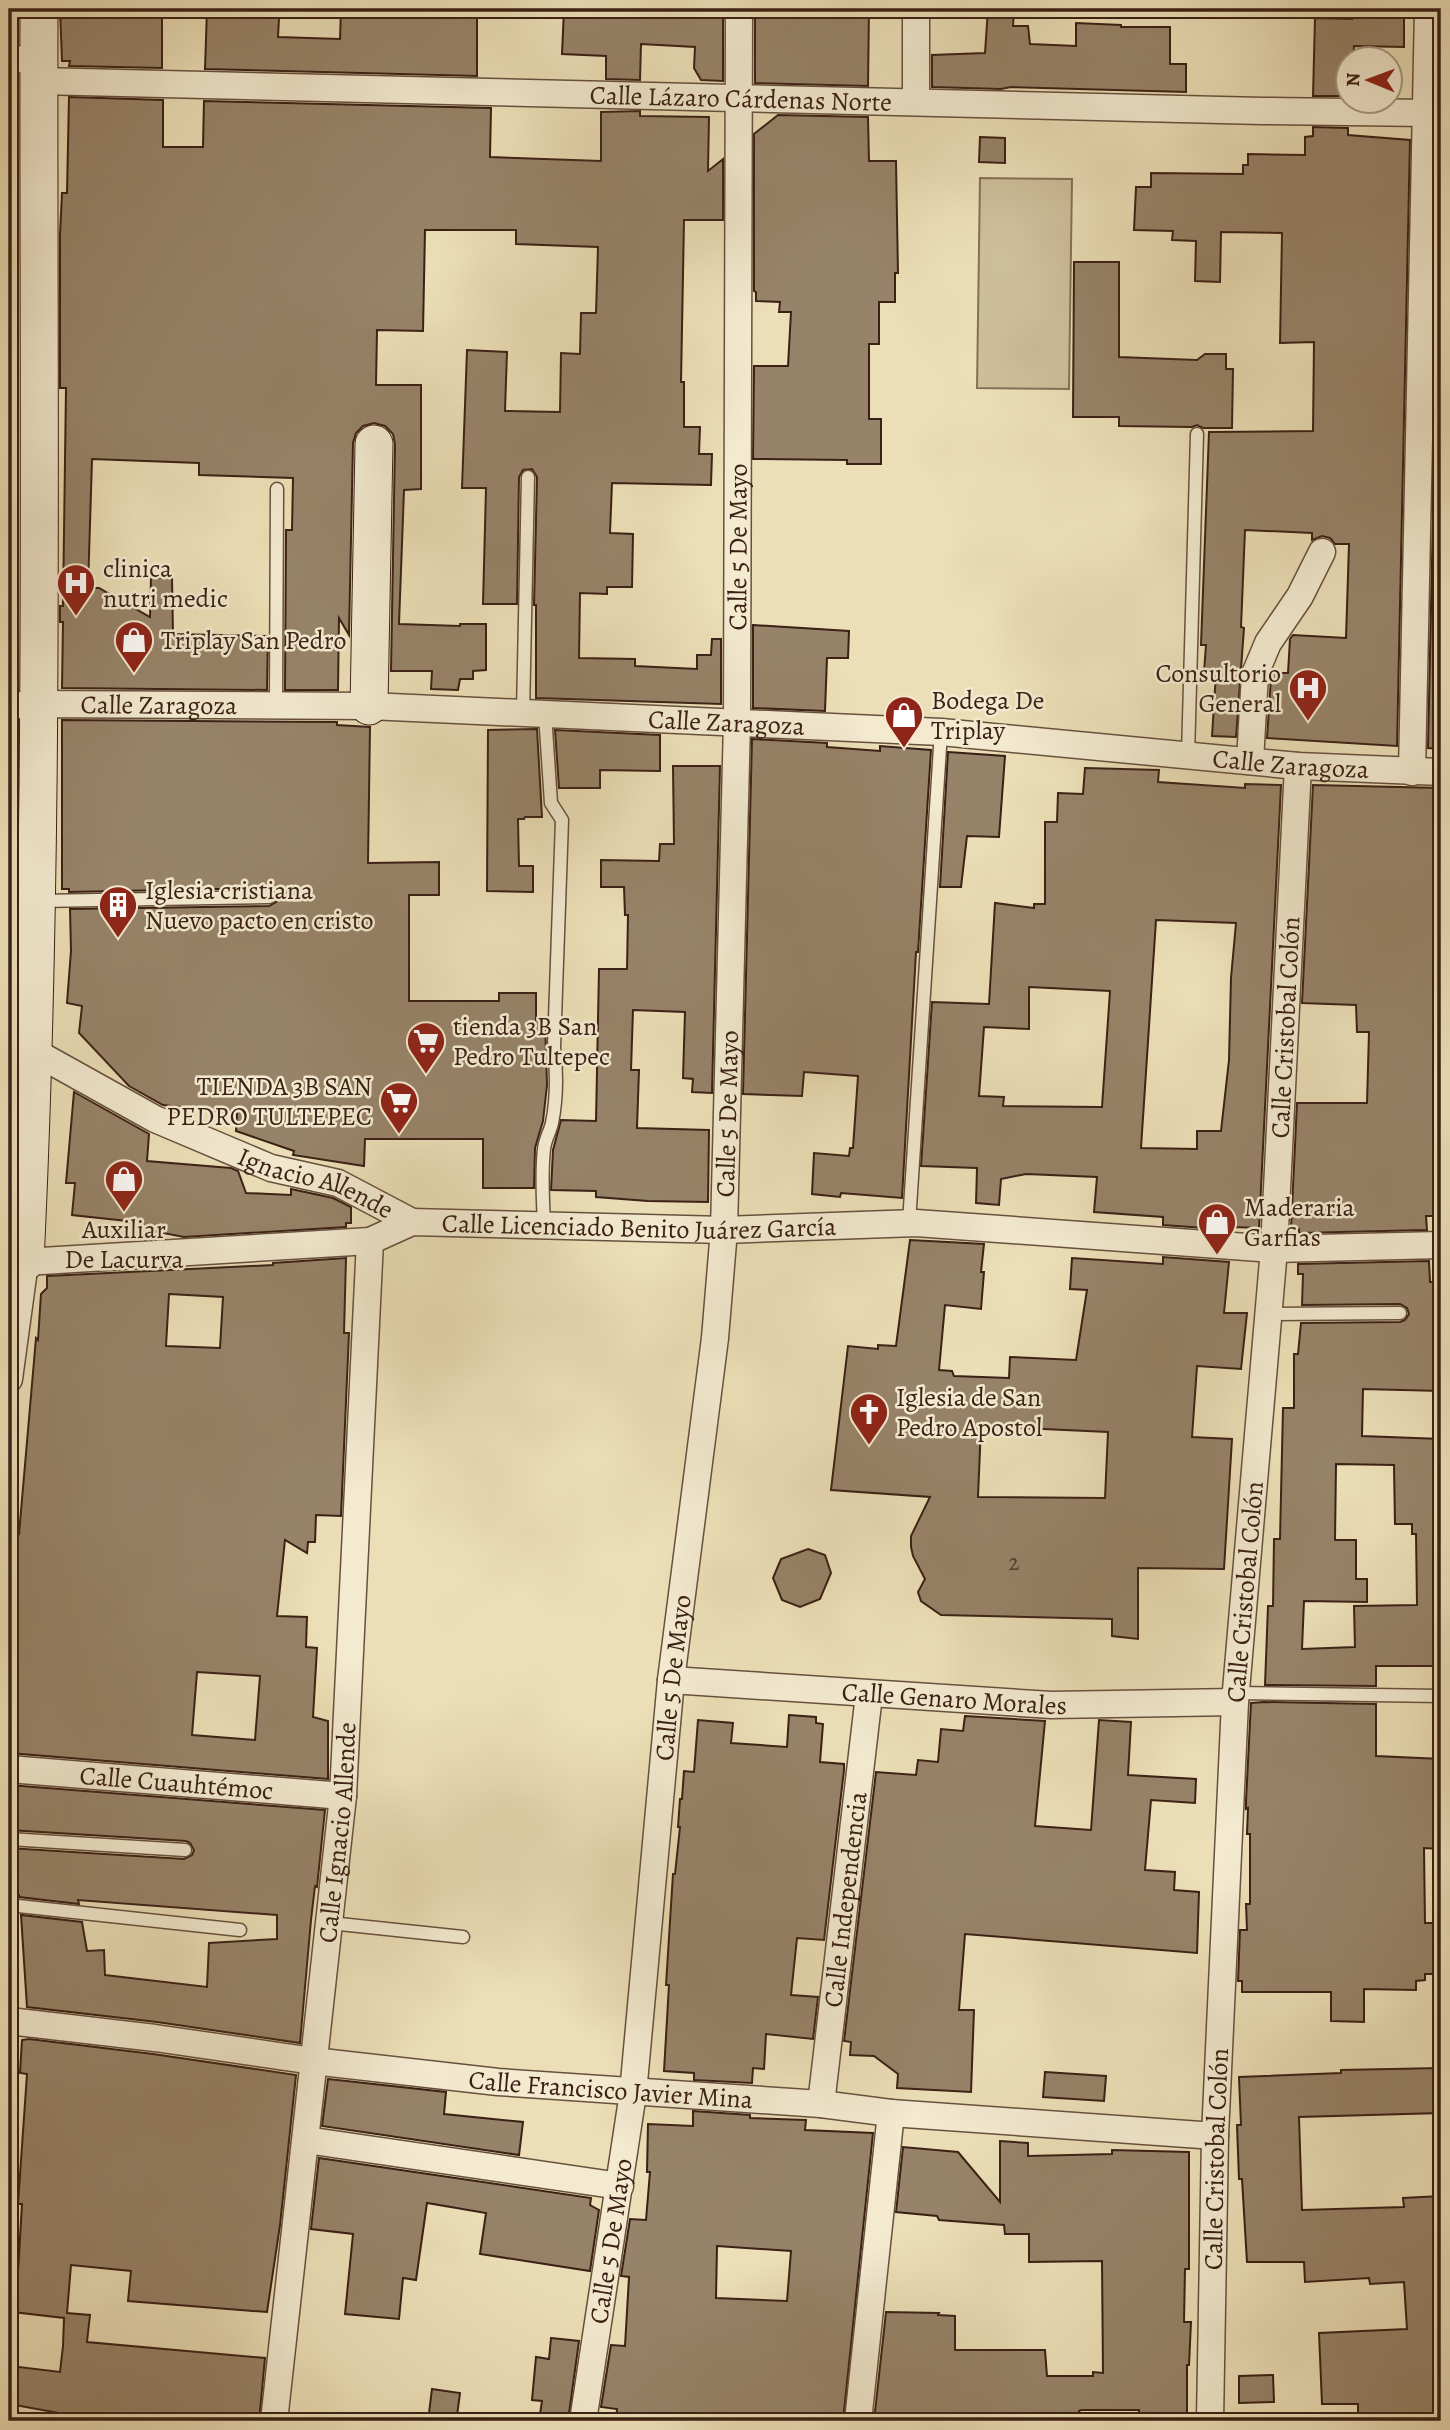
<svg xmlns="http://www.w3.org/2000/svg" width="1450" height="2430" viewBox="0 0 1450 2430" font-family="Alegreya,serif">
<rect width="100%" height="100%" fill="#ecdfb7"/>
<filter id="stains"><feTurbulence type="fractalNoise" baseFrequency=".00286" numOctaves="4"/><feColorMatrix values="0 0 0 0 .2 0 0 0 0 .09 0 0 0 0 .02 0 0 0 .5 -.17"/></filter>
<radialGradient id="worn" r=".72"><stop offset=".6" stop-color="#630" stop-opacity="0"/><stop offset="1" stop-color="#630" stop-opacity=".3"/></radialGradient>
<g fill="#cebf9b" stroke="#847058" stroke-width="2">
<polygon points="980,178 1072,179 1069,389 977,388"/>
<polygon points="20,714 19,902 9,1155 9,715"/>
</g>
<g fill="#978369" stroke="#3b2015" stroke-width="2" fill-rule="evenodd">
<rect x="9" y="9" width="9" height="35"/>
<polygon points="60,9 162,9 162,68 69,66 70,61 62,61"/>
<polygon points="207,9 237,9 237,17 279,18 278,37 340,39 341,9 477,9 477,76 205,69"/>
<polygon points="564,9 683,9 683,12 723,13 723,81 701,80 694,68 695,47 641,44 640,80 606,79 606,56 562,54"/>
<polygon points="755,9 869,9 868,86 755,83"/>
<polygon points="988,9 1014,9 1013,26 1028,26 1030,44 1076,46 1076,23 1121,25 1121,27 1170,27 1170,64 1186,64 1186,92 1011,87 1001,89 932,87 932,55 985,53"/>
<polygon points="1352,9 1404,9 1404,47 1354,46 1353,60 1348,60 1348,96 1313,96 1315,18 1352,19"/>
<polygon points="69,97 163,100 163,147 203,147 204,101 491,108 490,157 601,161 601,112 640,111 640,116 709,117 708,171 723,159 723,220 684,220 681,382 684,382 684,427 700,427 699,454 712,454 711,485 612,483 610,533 633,534 632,587 607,587 607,594 580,593 579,658 635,659 635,666 697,669 697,655 711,655 712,639 721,639 721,704 536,698 536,605 534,605 537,477 532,469 523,470 519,477 517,604 483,604 486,488 462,488 467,350 507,352 505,411 560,412 561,353 580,354 581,313 596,313 598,247 516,244 516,230 425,230 423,331 377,330 376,385 421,385 421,489 404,490 399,624 460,626 460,624 486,624 486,670 473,671 473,679 460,679 458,690 431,689 432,671 391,671 395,444 393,434 385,426 374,423 363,426 356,433 353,443 349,635 339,618 338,690 285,690 286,530 292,530 293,478 199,475 199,463 92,459 88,588 99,588 150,617 151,578 172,578 173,634 268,636 267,690 62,688 63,622 60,622 60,606 63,606 66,388 60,388 60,235 62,193 67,193"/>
<polygon points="778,115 868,117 869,161 896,161 898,273 895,273 895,302 879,302 879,344 869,344 869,419 881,419 881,464 847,464 847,460 753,459 754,366 788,366 791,312 779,312 780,302 756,301 756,292 754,291 754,134"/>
<polygon points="1313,127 1348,128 1348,135 1410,140 1397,746 1267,738 1271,678 1273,673 1288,673 1290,639 1293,635 1346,638 1349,544 1335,544 1330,538 1322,536 1312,540 1312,533 1245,530 1241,627 1244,628 1236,737 1212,736 1216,673 1204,672 1206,645 1201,645 1209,432 1313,431 1314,342 1280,343 1282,233 1221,232 1220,282 1195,281 1196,241 1172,240 1173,231 1134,230 1136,187 1151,187 1151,173 1243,174 1243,165 1248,165 1248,154 1305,155 1305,137 1313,136"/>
<polygon points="980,137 1005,138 1005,163 979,162"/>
<rect x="9" y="236" width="9" height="151"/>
<polygon points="1074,262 1119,262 1119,357 1197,360 1205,354 1226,354 1226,369 1233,369 1232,428 1203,428 1197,425 1192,427 1119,426 1119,417 1073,417"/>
<polygon points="1435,421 1441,421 1441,749 1428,748"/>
<polygon points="753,625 849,631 848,658 827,658 825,711 753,708"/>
<polygon points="62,720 337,722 337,725 370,727 368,863 439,862 439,895 409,895 409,1001 499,1001 499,993 536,993 536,1020 545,1020 547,1085 543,1121 535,1148 534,1188 483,1188 483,1139 365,1139 364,1166 293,1155 294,1151 236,1131 237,1114 163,1105 129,1086 79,1033 82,1006 67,1003 71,951 70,909 269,906 276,902 278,896 274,890 269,888 69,892 69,889 62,889"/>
<polygon points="537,729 542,817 525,817 524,819 518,819 519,866 533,866 533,892 487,891 488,730"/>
<polygon points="555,730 660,735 660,771 600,770 600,788 559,788"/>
<polygon points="752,739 827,743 827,747 880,751 880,746 931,750 918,952 916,952 902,1198 841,1193 840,1197 812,1194 814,1153 849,1156 850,1148 853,1148 858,1076 804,1072 802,1096 743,1094"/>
<polygon points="948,752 1005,756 999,837 967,836 961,887 940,887"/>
<polygon points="673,766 720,766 712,1093 692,1092 693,1079 683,1078 685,1012 633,1010 631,1070 639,1070 637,1128 709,1130 708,1202 648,1201 596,1197 596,1191 551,1190 553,1150 561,1120 596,1121 599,969 627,969 628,915 625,915 624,887 601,887 601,860 659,861 660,844 674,844"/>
<path d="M1085,768L1159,770L1158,782L1245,788V784L1281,785L1259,1228L1233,1227L1232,1230L1163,1225V1217L1094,1212L1097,1177L1026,1174L1001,1179L999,1205L976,1203L977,1168L921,1166L932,1002L989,1004L995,903L1034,908V904H1045V822H1057L1058,793L1083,794ZM1156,920L1236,923L1231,978L1229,1060L1221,1131H1197V1149L1141,1148ZM1029,987L1110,991L1102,1107L1003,1106L1004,1097L979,1096L984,1027L1029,1029Z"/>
<polygon points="1313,785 1441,788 1441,1216 1426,1216 1427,1230 1299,1233 1299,1229 1291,1229 1297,1103 1367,1103 1369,1032 1357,1032 1356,1005 1302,1003"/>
<polygon points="74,1092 149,1134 147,1161 231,1168 238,1171 246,1193 291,1195 291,1189 333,1198 351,1207 351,1223 346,1223 346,1227 184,1237 127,1226 127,1221 72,1215 75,1183 66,1183"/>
<path d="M910,1240L984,1244L981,1272H984L981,1309L945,1305L939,1370L952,1371L954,1376L1009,1378L1010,1357L1076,1360L1087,1290L1070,1289L1072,1258L1163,1264V1257L1229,1262L1224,1313H1247L1241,1369L1197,1366L1192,1437L1232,1439L1224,1569L1138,1568V1639L1112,1636V1619L941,1615L921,1601L918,1592L925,1579L913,1556L911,1547V1536L930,1497L831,1490L848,1346L878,1349V1345L896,1346ZM981,1426L1108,1432L1105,1498L978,1497Z"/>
<path d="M346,1258L344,1333H349L341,1516L316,1515L315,1542H308L307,1553L285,1540L277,1616L307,1617L306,1647L317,1648L313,1717L328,1721V1779L9,1753V1615L15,1533L19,1534L36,1338L38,1340L41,1294L47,1288V1276L273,1265V1263ZM169,1294L223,1297L220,1348L166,1346ZM197,1672L260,1676L255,1740L192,1735Z"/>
<path d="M1429,1261L1430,1282H1441V1391L1363,1389L1362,1436L1441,1439V1466H1438V1514H1441V1666H1376V1686L1265,1685L1268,1606H1273L1274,1539H1280L1283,1408H1294V1354H1298L1301,1323L1400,1322L1405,1320L1409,1314L1407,1308L1400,1304L1302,1305L1303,1274H1298V1264ZM1336,1464L1394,1465L1395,1524H1412V1534H1416L1417,1605L1354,1606L1355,1647L1302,1649L1304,1601L1367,1602V1579H1356V1540H1335Z"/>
<polygon points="808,1549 825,1555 831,1573 820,1599 800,1607 782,1600 773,1578 781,1559"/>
<polygon points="1264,1702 1376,1704 1376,1756 1441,1759 1441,1849 1424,1848 1425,1923 1441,1923 1441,1974 1425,1974 1425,1980 1416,1981 1416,1990 1364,1989 1364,2022 1331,2021 1331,1992 1242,1992 1242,1981 1238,1981 1240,1930 1247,1930 1246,1904 1250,1904 1250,1834 1247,1834 1248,1808 1246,1809 1246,1801 1251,1703"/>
<polygon points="789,1715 816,1717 816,1723 823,1724 820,1762 844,1764 844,1770 824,1940 797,1938 791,1995 818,1997 813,2039 766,2034 764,2069 753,2068 752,2083 694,2080 694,2073 664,2071 669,1985 666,1985 673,1874 675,1874 680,1827 678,1827 680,1799 682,1799 684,1771 694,1772 698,1720 733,1723 731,1743 787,1747"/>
<polygon points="965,1716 1045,1721 1035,1826 1091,1830 1099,1720 1131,1722 1128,1775 1196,1779 1195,1803 1151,1800 1145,1870 1175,1872 1174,1890 1199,1892 1197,1953 965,1934 959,2010 974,2010 971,2092 897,2088 898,2074 874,2056 850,2055 851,2042 844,2041 876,1772 916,1775 918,1760 938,1762 941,1729 963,1731"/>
<polygon points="9,1785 325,1810 317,1887 315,1886 311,1920 300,2043 157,2022 27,2007 21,1915 82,1922 87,1951 104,1950 105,1975 207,1987 209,1943 277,1939 277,1915 78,1900 79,1904 19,1897 19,1895 9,1894 9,1848 184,1859 192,1855 194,1850 190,1843 186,1841 9,1830"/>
<polygon points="29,2039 153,2054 296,2075 280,2225 267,2312 128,2301 131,2271 71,2265 67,2313 90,2315 87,2342 265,2358 259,2421 57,2421 59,2413 9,2404 11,2366 60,2372 63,2346 64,2318 13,2312 14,2289 17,2289 22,2204 18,2204 27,2074 20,2073 22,2040"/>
<polygon points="1441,2068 1441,2113 1299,2117 1302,2210 1404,2207 1403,2198 1441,2196 1441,2421 1358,2421 1358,2404 1322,2404 1319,2333 1407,2329 1404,2282 1370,2284 1369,2278 1305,2282 1304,2262 1247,2262 1242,2179 1239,2179 1237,2125 1241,2125 1239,2077 1341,2073 1341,2070"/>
<polygon points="1045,2072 1106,2076 1104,2101 1043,2097"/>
<polygon points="328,2079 446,2092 444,2114 523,2122 519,2155 322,2126"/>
<path d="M693,2111L750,2115V2118L806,2120L805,2130L873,2133L843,2421H616L617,2409L601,2407L611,2345L625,2346L629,2277L621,2276L630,2219L646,2220L650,2172H647L648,2124L693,2126ZM717,2246L791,2251L787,2301L716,2298Z"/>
<polygon points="1000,2141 1028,2143 1028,2156 1112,2154 1112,2150 1189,2152 1189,2269 1185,2269 1184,2322 1191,2322 1189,2365 1187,2365 1187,2421 1139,2421 1139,2410 1081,2410 1079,2411 1079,2421 874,2421 886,2312 939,2313 938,2315 955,2316 955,2350 1045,2350 1047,2376 1093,2376 1093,2372 1103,2373 1102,2261 1029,2262 1029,2234 1005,2234 1004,2225 939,2220 937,2216 896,2212 903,2147 958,2152 1000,2202"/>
<polygon points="319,2158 591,2198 590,2205 599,2210 590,2271 480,2254 486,2213 427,2203 416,2280 403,2278 399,2319 345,2314 353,2234 311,2229"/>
<polygon points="551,2338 579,2341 568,2421 539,2421 542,2401 532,2400 536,2357 549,2359"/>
<polygon points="1273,2375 1274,2402 1239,2403 1239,2376"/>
<polygon points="432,2389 460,2393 457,2416 429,2413"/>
</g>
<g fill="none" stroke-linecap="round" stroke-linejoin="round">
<g stroke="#67503e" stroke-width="15">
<g id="lane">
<polyline points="276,704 277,489"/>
<polyline points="523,713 528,477"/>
<polyline points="1188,755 1197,434"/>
<polyline points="40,901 269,897"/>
<polyline points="909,1223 941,732"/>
<path d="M544,1225C543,1200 541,1174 544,1149C545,1139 550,1132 552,1123C557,1098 557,1073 554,1047L562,820L551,803L545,714"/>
<polyline points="1269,1314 1400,1313"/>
<polyline points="1236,1693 1441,1696"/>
<polyline points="9,1839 185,1850"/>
<polyline points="9,1905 240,1930"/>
<polyline points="330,1923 463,1937"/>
</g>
</g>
<g stroke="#67503e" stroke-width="29">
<g id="street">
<polyline points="916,9 916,101"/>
<polyline points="9,60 39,58"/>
<path id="s1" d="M39,81L1262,111L1427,113L1441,111"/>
<path id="s2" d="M9,706L37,704L369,706L941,732L1298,766L1441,772"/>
<polyline points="1250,761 1255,674 1268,643 1300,596 1322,552"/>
<polyline points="1412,772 1428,9"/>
<path id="s3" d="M33,1051L155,1119L271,1168L338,1183L412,1222"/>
<path id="s4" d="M9,1379L25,1262L370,1241L412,1222L724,1230L916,1223L1274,1249L1441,1245"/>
<path id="s5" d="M671,1680L1051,1705L1235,1702"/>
<path id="s6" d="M9,1769L343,1796"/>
<path id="s7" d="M9,2021L155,2038L313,2061L498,2082L821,2104L891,2113L1215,2136"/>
<path id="s8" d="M821,2104L869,1695"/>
<polyline points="306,2140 620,2186"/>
<path id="s9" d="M274,2421L343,1796L370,1241"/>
<path id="s10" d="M583,2421L633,2093L671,1680L715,1338L724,1230L737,722L739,9"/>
<polyline points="858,2421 891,2113"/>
<path id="s11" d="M1210,2421L1215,2136L1235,1702L1274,1249L1298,766"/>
</g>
</g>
<g stroke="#3b2015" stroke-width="39">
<g id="secondary">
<polyline points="369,706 374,444"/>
<path d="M9,1263L25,1262C45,845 38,426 39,9"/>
</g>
</g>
<use href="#lane" stroke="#f3ead0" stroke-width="12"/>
<use href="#street" stroke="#f3ead0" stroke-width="26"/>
<use href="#secondary" stroke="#f3ead0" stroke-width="37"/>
</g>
<defs>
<g id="hospital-pin" transform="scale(2.0125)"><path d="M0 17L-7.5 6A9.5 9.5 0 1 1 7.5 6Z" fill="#8f2418" stroke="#f3ead0"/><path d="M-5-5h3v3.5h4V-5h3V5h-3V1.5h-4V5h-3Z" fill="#fff"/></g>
<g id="shop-pin" transform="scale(2.0125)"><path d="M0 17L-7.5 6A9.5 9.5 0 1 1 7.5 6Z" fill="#8f2418" stroke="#f3ead0"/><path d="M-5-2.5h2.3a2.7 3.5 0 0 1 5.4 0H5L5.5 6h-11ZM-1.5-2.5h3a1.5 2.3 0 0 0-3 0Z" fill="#fff"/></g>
<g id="building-pin" transform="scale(2.0125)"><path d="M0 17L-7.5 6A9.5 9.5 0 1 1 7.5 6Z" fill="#8f2418" stroke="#f3ead0"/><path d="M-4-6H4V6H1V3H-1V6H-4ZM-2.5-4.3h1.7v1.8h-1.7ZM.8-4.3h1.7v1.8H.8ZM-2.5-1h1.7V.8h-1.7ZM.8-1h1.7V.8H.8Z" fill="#fff"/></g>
<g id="supermarket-pin" transform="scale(2.0125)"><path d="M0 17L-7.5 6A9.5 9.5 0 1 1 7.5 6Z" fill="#8f2418" stroke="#f3ead0"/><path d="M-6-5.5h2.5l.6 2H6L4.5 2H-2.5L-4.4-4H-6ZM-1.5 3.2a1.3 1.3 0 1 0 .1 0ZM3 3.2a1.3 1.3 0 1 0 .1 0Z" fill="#fff"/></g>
<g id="church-pin" transform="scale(2.0125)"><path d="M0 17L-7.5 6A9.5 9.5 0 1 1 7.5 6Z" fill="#8f2418" stroke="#f3ead0"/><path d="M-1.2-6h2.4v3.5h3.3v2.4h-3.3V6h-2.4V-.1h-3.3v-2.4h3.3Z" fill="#fff"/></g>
</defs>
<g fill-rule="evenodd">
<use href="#hospital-pin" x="76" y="583"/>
<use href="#shop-pin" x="134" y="640"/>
<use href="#hospital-pin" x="1308" y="688"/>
<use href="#shop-pin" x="904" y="715"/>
<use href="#building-pin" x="118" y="905"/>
<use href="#supermarket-pin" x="426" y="1041"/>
<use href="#supermarket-pin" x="399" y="1101"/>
<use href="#shop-pin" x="124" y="1179"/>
<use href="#shop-pin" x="1217" y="1222"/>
<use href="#church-pin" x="869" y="1412"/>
</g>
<g text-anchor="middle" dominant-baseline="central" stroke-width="5" stroke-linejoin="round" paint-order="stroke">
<g font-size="23" fill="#52392a">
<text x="1014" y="1562">2</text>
</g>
<g font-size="26" fill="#3b2015" stroke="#f3ead0">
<text stroke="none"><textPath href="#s1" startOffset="702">Calle Lázaro Cárdenas Norte</textPath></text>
<text stroke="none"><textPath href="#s10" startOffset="1883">Calle 5 De Mayo</textPath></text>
<text stroke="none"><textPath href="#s2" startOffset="150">Calle Zaragoza</textPath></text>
<text stroke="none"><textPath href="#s2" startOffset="718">Calle Zaragoza</textPath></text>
<text stroke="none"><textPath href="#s2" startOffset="1284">Calle Zaragoza</textPath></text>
<text stroke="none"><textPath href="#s11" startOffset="1396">Calle Cristobal Colón</textPath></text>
<text stroke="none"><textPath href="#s10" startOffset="1316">Calle 5 De Mayo</textPath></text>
<text stroke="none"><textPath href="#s3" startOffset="313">Ignacio Allende</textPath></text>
<text stroke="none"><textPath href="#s4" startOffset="737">Calle Licenciado Benito Juárez García</textPath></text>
<text stroke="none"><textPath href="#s11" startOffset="830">Calle Cristobal Colón</textPath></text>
<text stroke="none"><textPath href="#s10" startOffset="749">Calle 5 De Mayo</textPath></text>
<text stroke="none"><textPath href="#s5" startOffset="284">Calle Genaro Morales</textPath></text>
<text stroke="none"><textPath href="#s6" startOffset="168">Calle Cuauhtémoc</textPath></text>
<text stroke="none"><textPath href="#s9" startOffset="592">Calle Ignacio Allende</textPath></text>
<text stroke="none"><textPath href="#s8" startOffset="206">Calle Independencia</textPath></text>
<text stroke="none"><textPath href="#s7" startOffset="606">Calle Francisco Javier Mina</textPath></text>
<text stroke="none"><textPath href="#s11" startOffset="262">Calle Cristobal Colón</textPath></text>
<text stroke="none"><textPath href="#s10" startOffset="182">Calle 5 De Mayo</textPath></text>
</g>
<g font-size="26" fill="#3b2015" stroke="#f3ead0" text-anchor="start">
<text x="103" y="568">clinica<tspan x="103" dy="30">nutri medic</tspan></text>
<text x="161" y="640">Triplay San Pedro</text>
<text x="1281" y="673" text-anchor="end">Consultorio<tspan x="1281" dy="30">General</tspan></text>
<text x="931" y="700">Bodega De<tspan x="931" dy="30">Triplay</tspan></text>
<text x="145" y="890">Iglesia cristiana<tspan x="145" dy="30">Nuevo pacto en cristo</tspan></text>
<text x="453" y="1026">tienda 3B San<tspan x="453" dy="30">Pedro Tultepec</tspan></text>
<text x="372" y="1086" text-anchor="end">TIENDA 3B SAN<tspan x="372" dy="30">PEDRO TULTEPEC</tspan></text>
<text x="1244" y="1207">Maderaria<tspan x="1244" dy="30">Garfias</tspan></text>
<text x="124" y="1229" text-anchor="middle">Auxiliar<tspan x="124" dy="30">De Lacurva</tspan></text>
<text x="896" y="1397">Iglesia de San<tspan x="896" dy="30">Pedro Apostol</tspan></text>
</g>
</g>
<rect width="1450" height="2430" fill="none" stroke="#ecdfb7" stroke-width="35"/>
<rect x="10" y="10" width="1429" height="2409" fill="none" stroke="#3b2015" stroke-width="3.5"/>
<rect x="18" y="18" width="1415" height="2395" fill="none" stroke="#3b2015" stroke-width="2"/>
<g transform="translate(1369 80) rotate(271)"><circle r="33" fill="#f3ead0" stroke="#a99985" stroke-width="2"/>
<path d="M0-5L12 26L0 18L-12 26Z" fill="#8f2418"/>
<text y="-10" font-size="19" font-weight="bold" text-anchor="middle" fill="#3b2015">N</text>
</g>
<rect width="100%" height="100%" filter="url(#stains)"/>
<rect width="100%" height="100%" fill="url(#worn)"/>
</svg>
